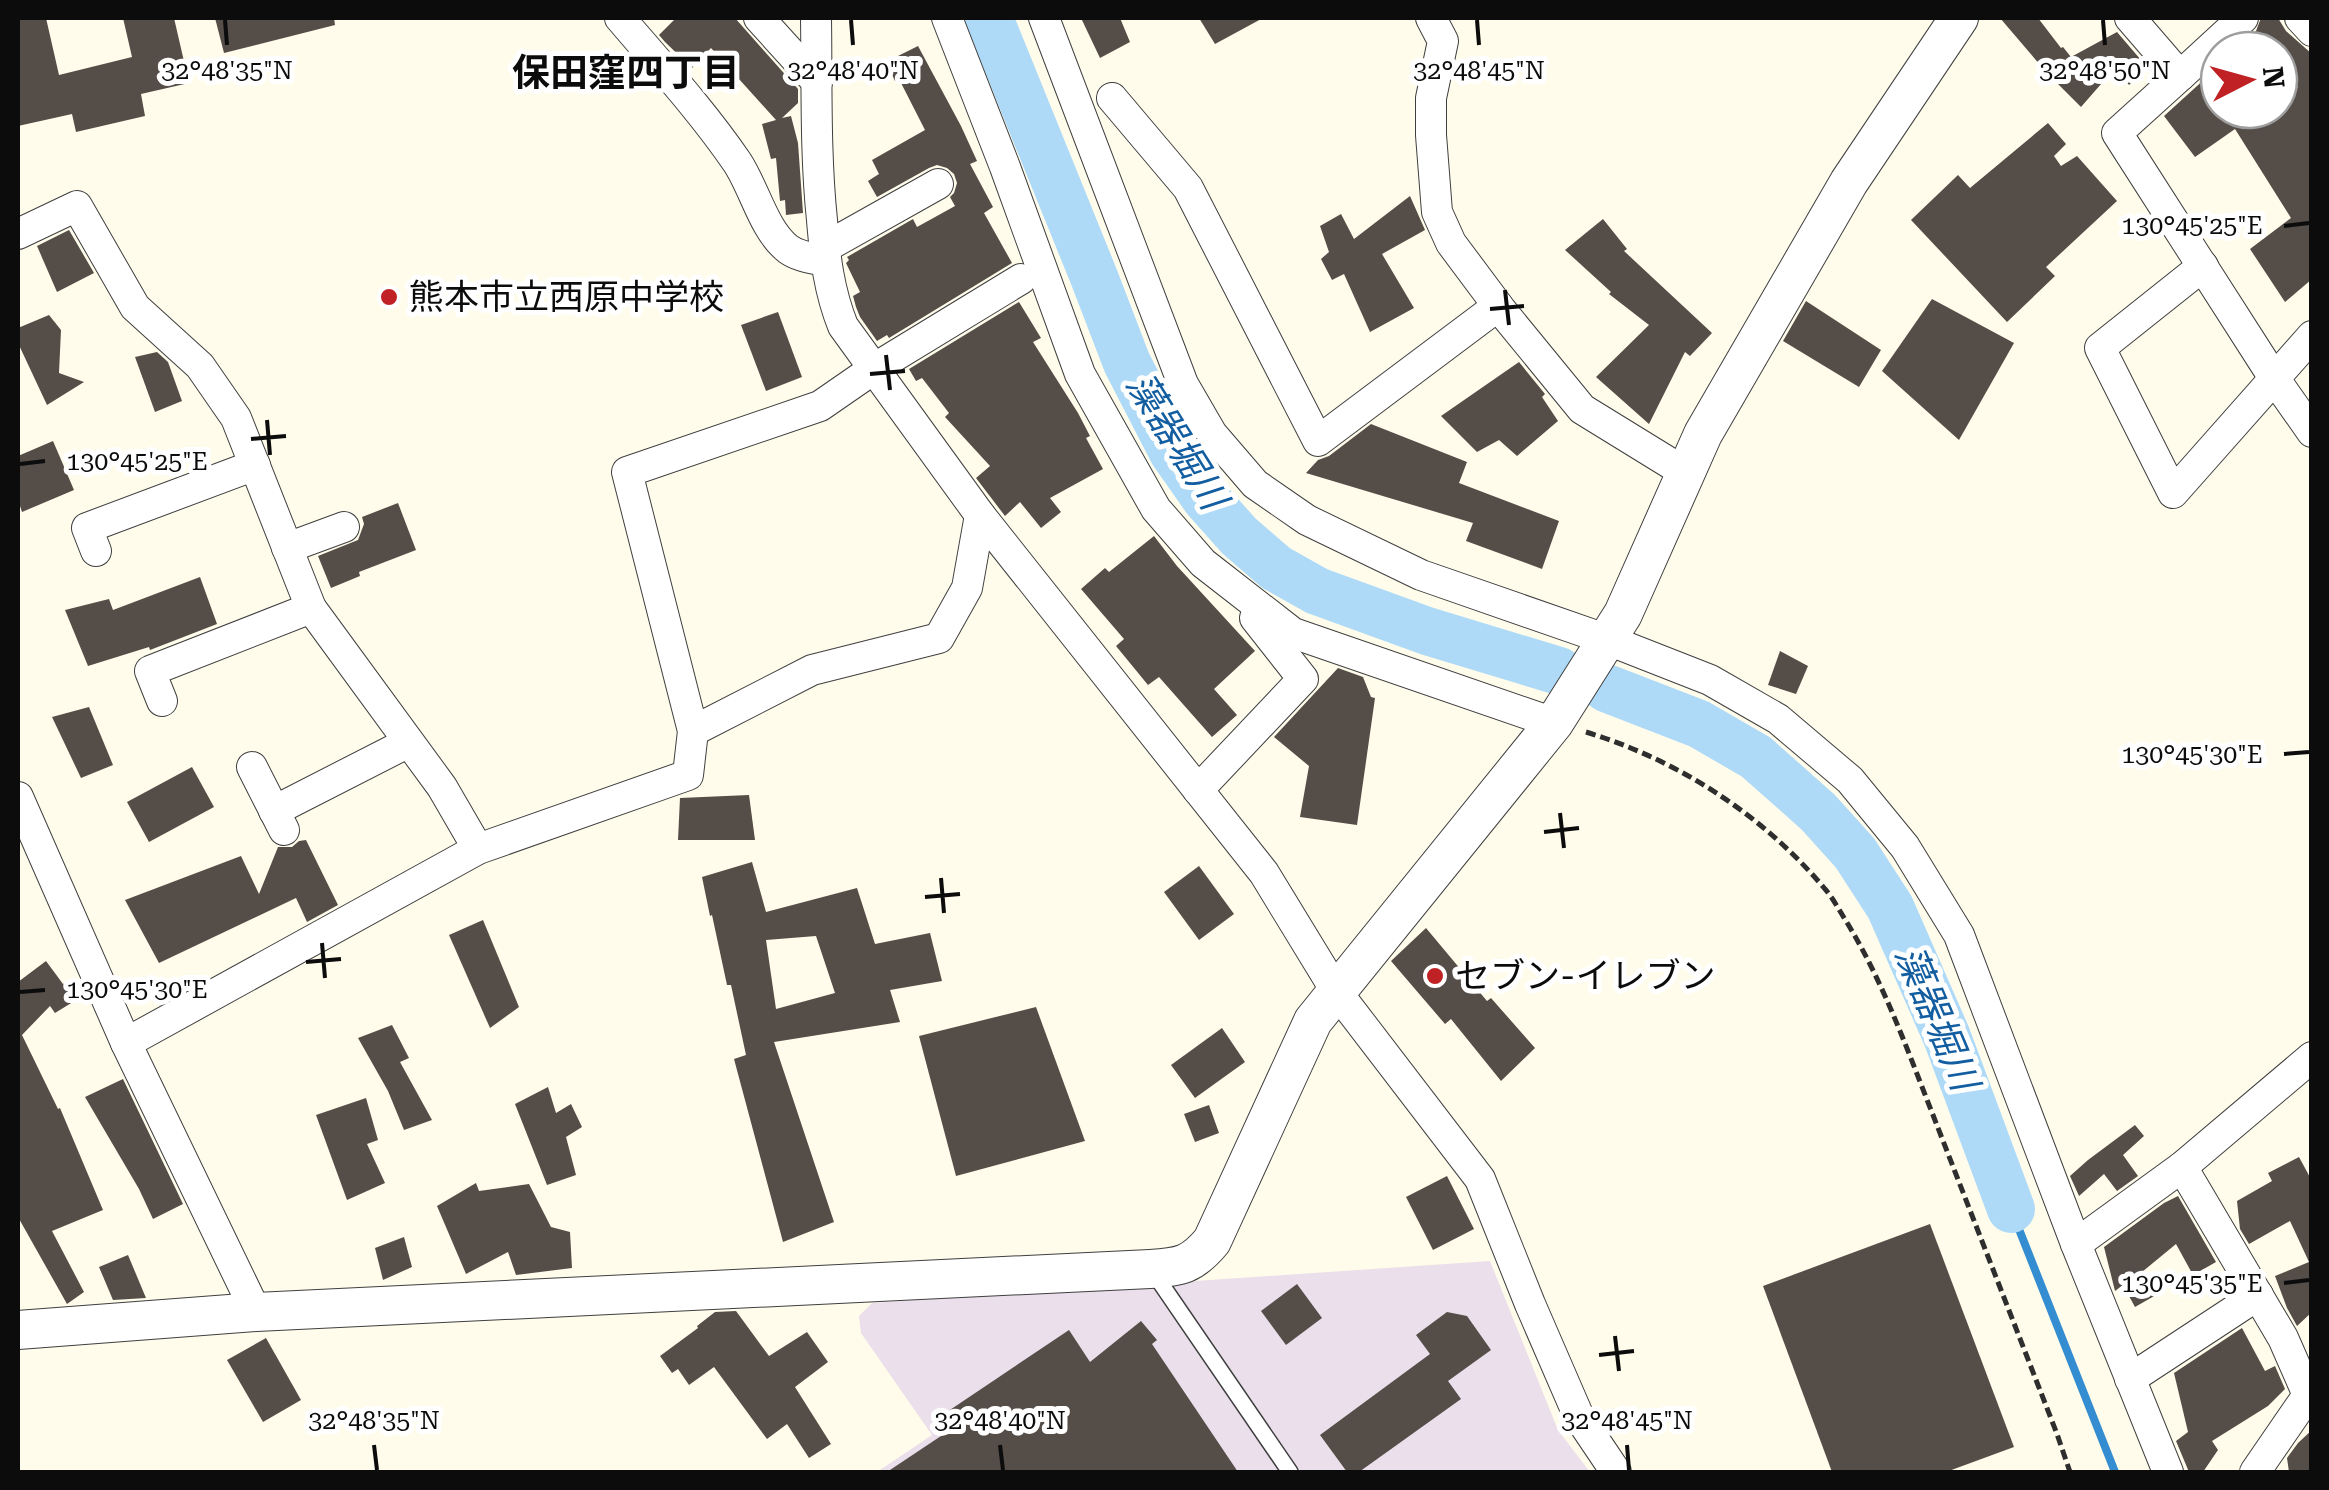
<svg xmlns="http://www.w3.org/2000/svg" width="2329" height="1490" viewBox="0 0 2329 1490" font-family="'Roboto Serif','Noto Sans JP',serif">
<rect width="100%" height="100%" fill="#fffceb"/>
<polygon fill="#eadfeb" points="1490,1261 1558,1430 1590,1472 877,1472 932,1435 861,1333 859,1316 872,1303"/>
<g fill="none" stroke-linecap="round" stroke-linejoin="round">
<polyline stroke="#338dd0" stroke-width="8" points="2011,1209 2115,1472"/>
<g stroke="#aedaf8" stroke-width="48">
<polyline points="989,18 1094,277 1127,363 1173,452 1206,499 1239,536 1276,568 1317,591 1427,631 1559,671"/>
<polyline points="1606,688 1699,724 1756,757 1818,812 1855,853 1890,907 1947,1037 2011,1209"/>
</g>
</g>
<g fill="#554d48" fill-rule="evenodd">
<polygon points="18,18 46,18 59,75 132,57 123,18 174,18 189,83 141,94 145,116 76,132 72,114 18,126"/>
<polygon points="215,18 334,18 335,25 224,53"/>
<polygon points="676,18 735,18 798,89 798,103 782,118 791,116 798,143 803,213 786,215 785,200 780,201 776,158 771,159 762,124 776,120 711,48 692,68 665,42 659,35"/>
<polygon points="1081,18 1120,18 1130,42 1100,58"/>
<polygon points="1199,18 1263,18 1215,44"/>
<polygon points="2000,18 2038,18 2061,48 2063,47 2071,57 2117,32 2147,67 2129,85 2115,68 2081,107 2047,73"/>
<polygon points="2261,18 2278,18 2286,31 2312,54 2312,279 2285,302 2250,249 2291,218 2235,129 2195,157 2164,116 2219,66 2219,110 2279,110 2279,103 2298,87 2279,68 2279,50 2236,50 2256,31"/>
<polygon points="918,46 961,126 977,161 970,164 993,207 984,213 1012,263 889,338 887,335 877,341 860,317 856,307 853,296 860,292 846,263 849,260 847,257 913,219 917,227 955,206 950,197 954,193 957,183 954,174 947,168 937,165 929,168 877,197 868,181 879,174 872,160 925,130 899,79 895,81 886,62"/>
<polygon points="2048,123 2066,144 2054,156 2061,166 2077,156 2117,201 2046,267 2055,276 2007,322 1911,220 1958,175 1970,188"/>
<polygon points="1410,196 1425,230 1382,254 1414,308 1370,332 1344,274 1332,280 1321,259 1329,252 1320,226 1341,214 1354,239"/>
<polygon points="1603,219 1627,249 1624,251 1712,333 1690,356 1685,352 1649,424 1596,377 1649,325 1609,294 1611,292 1565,250"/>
<polygon points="69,230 94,273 57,292 37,246"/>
<polygon points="1932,299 2014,343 1959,440 1882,371"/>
<polygon points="1806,301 1881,350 1859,387 1783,341"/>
<polygon points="1019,302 1041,338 1033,342 1078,413 1090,436 1086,438 1103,469 1050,498 1061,512 1041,528 1020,502 1005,516 976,478 990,466 945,417 949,413 922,378 916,381 909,369"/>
<polygon points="778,312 802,377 766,391 741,325"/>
<polygon points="49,315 61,330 59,373 84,382 47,405 18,343 18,328"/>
<polygon points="157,352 168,362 182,401 155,412 135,357"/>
<polygon points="1519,362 1545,394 1542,397 1558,421 1517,456 1499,440 1477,452 1441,416"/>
<polygon points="1371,424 1467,462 1459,483 1559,521 1542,569 1466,541 1473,523 1306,473 1318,460 1329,456"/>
<polygon points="53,441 74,490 22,512 18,500 18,456"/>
<polygon points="398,503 416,550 359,572 360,576 331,588 318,556 358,540 364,524 362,517"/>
<polygon points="1154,536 1177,566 1255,651 1214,689 1237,715 1212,737 1159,677 1148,685 1116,646 1124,639 1081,589 1105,568 1109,572"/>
<polygon points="200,577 217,624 150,650 149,647 88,666 65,610 109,599 113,610"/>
<polygon points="1780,651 1808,666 1796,694 1768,685"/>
<polygon points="1338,668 1363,677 1371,697 1375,698 1357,825 1300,817 1309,766 1274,737"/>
<polygon points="89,707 113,765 81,778 52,717"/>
<polygon points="192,767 214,807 149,842 127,802"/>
<polygon points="749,795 755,840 678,840 680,798"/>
<polygon points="306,840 338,905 307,922 296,898 159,963 125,900 241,856 259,894 278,847 292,847 299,841"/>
<path d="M752,862L766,912L857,888L875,944L930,933L942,981L890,990L900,1022L774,1042L834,1222L783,1242L734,1059L746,1055L731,985H727L712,915L710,916L702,877ZM816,936L835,993L776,1009L766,940Z"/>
<polygon points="1199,866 1234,914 1199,940 1164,892"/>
<polygon points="483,920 519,1007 490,1028 449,935"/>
<polygon points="1426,928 1487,1001 1491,998 1535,1048 1501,1081 1451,1019 1445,1024 1391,961"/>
<polygon points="46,961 63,984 70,980 81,997 55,1013 50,1006 22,1035 58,1109 60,1108 103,1210 52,1231 84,1292 67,1304 18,1217 18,982"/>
<polygon points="1036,1007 1085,1141 956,1176 919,1036"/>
<polygon points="392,1025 409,1058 400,1062 432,1120 404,1130 388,1091 358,1038"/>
<polygon points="1222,1028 1245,1062 1195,1098 1171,1065"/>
<polygon points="123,1079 183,1204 153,1219 139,1189 85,1097"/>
<polygon points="548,1087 556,1113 571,1104 582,1127 566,1137 576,1175 547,1185 515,1104"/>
<polygon points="366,1098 378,1140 367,1144 385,1183 347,1200 316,1115"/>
<polygon points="1209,1105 1219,1133 1195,1142 1184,1114"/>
<polygon points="2135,1125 2144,1136 2123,1155 2138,1176 2117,1191 2104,1174 2079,1196 2070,1176 2088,1160"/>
<polygon points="2299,1157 2312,1181 2312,1312 2297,1326 2287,1308 2275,1276 2309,1262 2290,1221 2249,1244 2240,1229 2237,1201 2272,1181 2268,1173"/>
<polygon points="1447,1176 1474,1229 1433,1250 1406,1197"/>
<polygon points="476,1183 479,1191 529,1184 551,1227 570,1232 572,1268 516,1275 508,1252 466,1274 437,1206"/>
<polygon points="2178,1196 2216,1262 2193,1275 2176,1244 2142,1272 2156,1295 2135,1307 2123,1285 2115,1291 2104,1247 2164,1203"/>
<polygon points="1930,1224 2014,1447 1946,1472 1832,1472 1763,1286"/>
<polygon points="404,1237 412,1267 383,1280 375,1248"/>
<polygon points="128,1255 146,1298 113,1300 99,1267"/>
<polygon points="1297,1284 1322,1318 1286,1345 1261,1311"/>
<polygon points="736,1311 769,1356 807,1332 828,1362 795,1387 831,1444 809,1458 787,1424 767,1439 714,1367 689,1385 678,1369 672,1373 660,1356 698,1328 697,1326 715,1312"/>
<polygon points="1447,1312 1467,1316 1491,1350 1448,1381 1461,1399 1359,1472 1347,1472 1320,1435 1430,1354 1416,1335"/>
<polygon points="1141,1321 1157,1340 1152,1344 1238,1472 887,1472 944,1434 935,1420 1069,1330 1090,1362"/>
<polygon points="2242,1328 2265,1371 2275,1366 2285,1389 2268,1406 2212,1441 2218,1450 2203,1472 2189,1472 2176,1441 2188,1432 2174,1373"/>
<polygon points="266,1338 301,1400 263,1422 227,1360"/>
<polygon points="2312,1430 2312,1470 2289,1472 2287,1458 2298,1443"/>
</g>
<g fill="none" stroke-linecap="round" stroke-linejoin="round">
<g stroke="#3f3f3f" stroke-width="18">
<polyline id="service" points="1153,1272 1290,1472"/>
</g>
<g stroke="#3f3f3f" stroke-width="32">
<g id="minor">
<path d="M620,18C660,65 702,111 737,162C755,189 763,229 788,249C799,257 812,258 825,261"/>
<polyline points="759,18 817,82"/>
<path d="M816,18C817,85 815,153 822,220C825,257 829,291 843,326L980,515L1264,873L1336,991L1480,1179L1530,1304L1579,1417L1616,1472"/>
<polyline points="947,18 1005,167 1080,374 1156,509 1203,563 1293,633 1554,723"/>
<polyline points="1044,18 1183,384 1212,434 1255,484 1307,520 1421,575 1608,640 1710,680 1778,719 1850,780 1905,847 1959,935 2076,1244 2168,1472"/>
<polyline points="1431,18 1443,41 1431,98 1431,135 1437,212 1451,243 1501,310 1582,409 1686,473"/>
<polyline points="2130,18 2180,76 2243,18"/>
<polyline points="2300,18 2312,31"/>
<polyline points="2180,76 2117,133 2274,378 2312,432"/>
<polyline points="1112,98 1188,188 1318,441 1498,306"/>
<polyline points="18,234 77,206 135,307 200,366 236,418 311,608 442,787 478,849"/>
<polyline points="824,248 938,184"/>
<polyline points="2203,266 2100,348 2173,493 2312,336"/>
<polyline points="287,548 344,527"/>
<polyline points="96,551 87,528 255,465"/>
<polyline points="162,701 150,671 311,608"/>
<polyline points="693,731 812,670 939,638 967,588 980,515"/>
<polyline points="252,767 284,830"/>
<polyline points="1198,790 1303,679 1255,618"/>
<polyline points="18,797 126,1043 256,1312"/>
<polyline points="274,811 407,743"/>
<polyline points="126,1043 478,849 688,775 693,731 627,472 820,406 875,368 1021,279"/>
<polyline points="2182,1167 2283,1338 2308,1395 2255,1472"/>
<polyline points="2076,1244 2182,1167 2312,1057"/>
<polyline points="2130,1379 2258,1295"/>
</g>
</g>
<g stroke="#3f3f3f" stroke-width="40">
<path id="tertiary" d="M18,1330L256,1312L1150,1269C1181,1267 1192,1265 1212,1241L1313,1021L1554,723L1623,614L1703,434L1849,182L1959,18"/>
</g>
<path stroke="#2e2e2e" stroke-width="5" stroke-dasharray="10 5" stroke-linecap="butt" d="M1586,732C1678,760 1763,815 1825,889C1833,898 1839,910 1846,921C1883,981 1907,1049 1933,1115C1974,1221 2016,1328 2057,1434L2070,1472"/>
<use href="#service" stroke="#fff" stroke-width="15"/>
<use href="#minor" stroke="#fff" stroke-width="30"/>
<use href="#tertiary" stroke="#fff" stroke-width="38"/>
</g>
<path fill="none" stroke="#0c0c0c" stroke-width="4" d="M225,20L227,45M851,20L853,45M1477,20L1479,45M2103,20L2105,45M2284,226L2309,223M1505,290L1509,325M1490,309L1524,306M886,355L890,390M870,374L905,371M267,420L270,455M251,439L286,436M20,464L45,461M2284,754L2309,752M1560,813L1564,848M1544,832L1579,828M941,878L944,913M925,897L960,894M322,943L325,978M306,962L341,959M20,992L45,990M2284,1283L2309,1280M1615,1336L1619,1371M1599,1355L1634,1351M374,1445L377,1470M1000,1445L1003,1470M1627,1445L1629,1470"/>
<g fill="#bf2124" stroke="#fff" stroke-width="4">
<circle cx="389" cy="297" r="10"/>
<circle cx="1435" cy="976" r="10"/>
</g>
<g text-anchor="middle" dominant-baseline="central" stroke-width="10" stroke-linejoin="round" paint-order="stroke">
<g font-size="35" fill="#0c0c0c" stroke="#fff" text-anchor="start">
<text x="409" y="297">熊本市立西原中学校</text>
<text x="1455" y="976">セブン-イレブン</text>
</g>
<g font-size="38" font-weight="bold" fill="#0c0c0c" stroke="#fff">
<text x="626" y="73">保田窪四丁目</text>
</g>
<g font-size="38" font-style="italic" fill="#135ea0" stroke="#fff">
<text transform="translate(1177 441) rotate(58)">藻器堀川</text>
<text transform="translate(1937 1018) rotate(67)">藻器堀川</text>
</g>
</g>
<g font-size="25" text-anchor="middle" fill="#0c0c0c" stroke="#fff" stroke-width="10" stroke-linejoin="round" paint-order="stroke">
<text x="227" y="79">32°48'35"N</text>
<text x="853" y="79">32°48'40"N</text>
<text x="1479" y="79">32°48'45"N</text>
<text x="2105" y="79">32°48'50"N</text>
<text x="2192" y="234">130°45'25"E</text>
<text x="137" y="470">130°45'25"E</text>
<text x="2192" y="763">130°45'30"E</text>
<text x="137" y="998">130°45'30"E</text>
<text x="2192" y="1292">130°45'35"E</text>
<text x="374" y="1429">32°48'35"N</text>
<text x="1000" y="1429">32°48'40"N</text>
<text x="1627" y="1429">32°48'45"N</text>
</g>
<rect width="2329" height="1490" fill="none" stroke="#0c0c0c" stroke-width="40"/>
<g transform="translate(2249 80) rotate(84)"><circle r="48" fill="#ffffff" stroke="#9e9e9e" stroke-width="2.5"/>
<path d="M0-8L18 38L0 25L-18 38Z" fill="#bf2124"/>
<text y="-15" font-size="28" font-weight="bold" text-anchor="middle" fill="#0c0c0c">N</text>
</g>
</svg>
